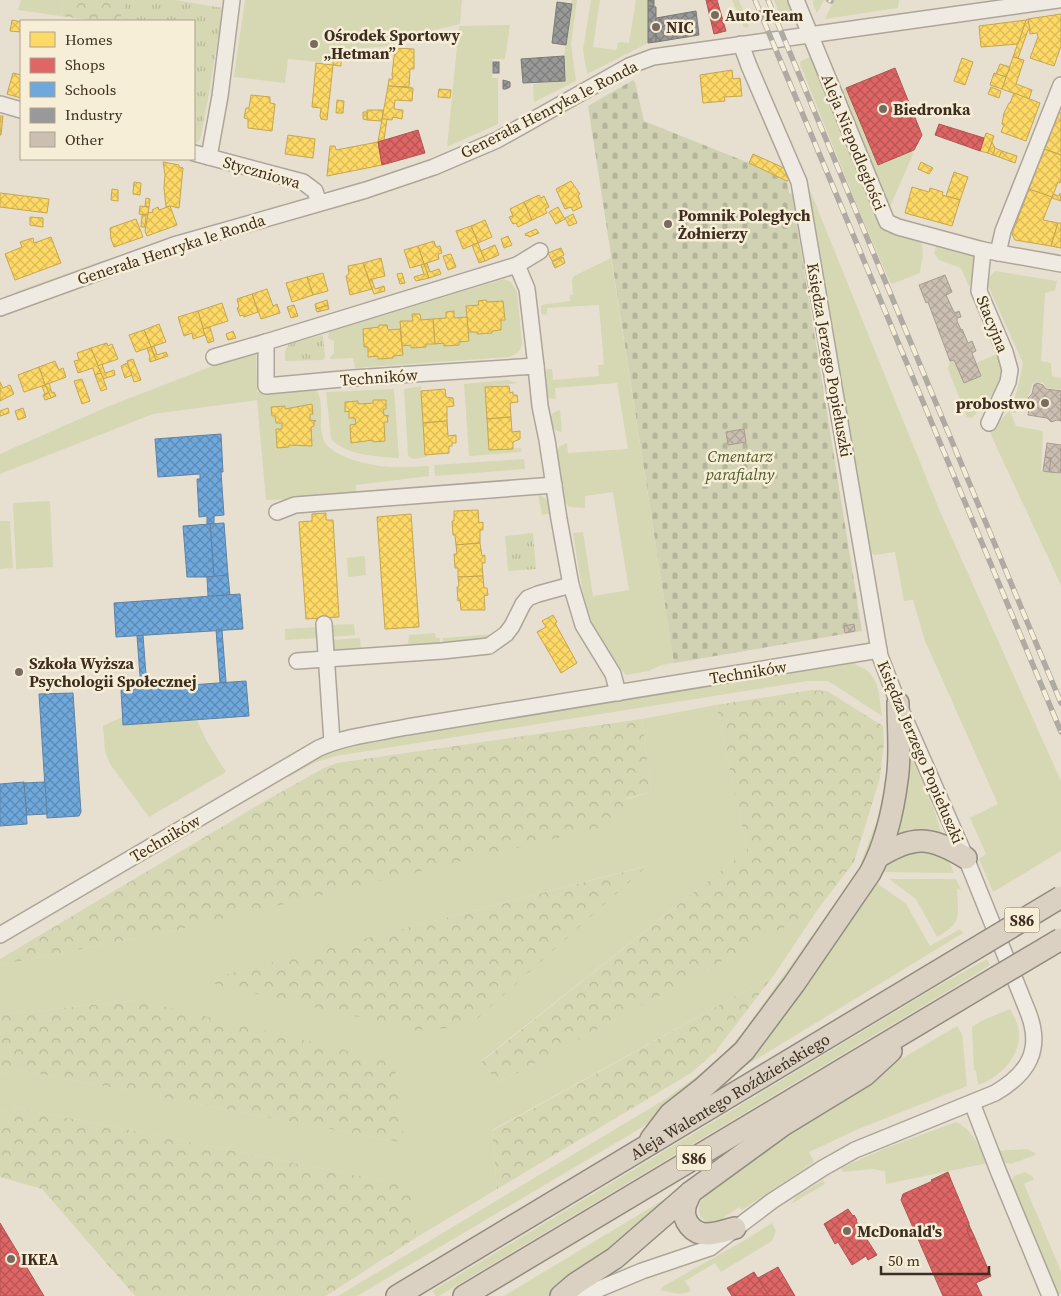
<svg xmlns="http://www.w3.org/2000/svg" width="1061" height="1296" viewBox="0 0 1061 1296" font-family="'Source Serif 4',serif">
<defs>
<pattern id="forest-crowns" width="20" height="18" patternUnits="userSpaceOnUse" patternTransform="scale(1.25)"><rect width="20" height="18" fill="#d6d7b3"/><path d="M2 6a3 3 0 1 1 6 0M12 15a3 3 0 1 1 6 0" fill="none" stroke="#b9b99a"/></pattern>
<pattern id="cemetery-stones" width="16" height="16" patternUnits="userSpaceOnUse" patternTransform="scale(1.25)"><rect width="16" height="16" fill="#d1d1b3"/><path d="M2 7V4a2 2 0 0 1 4 0v3zM10 15v-3a2 2 0 0 1 4 0v3z" fill="#b4b49a"/></pattern>
<pattern id="park-tufts" width="24" height="20" patternUnits="userSpaceOnUse" patternTransform="scale(1.25)"><rect width="24" height="20" fill="#d6d7b3"/><path d="M3 7l-1-3M5 7V3M7 7l1-3M15 17l-1-3M17 17v-4M19 17l1-3" fill="none" stroke="#b9b99a"/></pattern>
<pattern id="homes-cross-hatch" width="8" height="8" patternUnits="userSpaceOnUse" patternTransform="scale(1.25)"><rect width="8" height="8" fill="#ffd966"/><path d="M0 0l8 8M0 8l8-8" fill="none" stroke="#dbbb58"/></pattern>
<pattern id="shops-cross-hatch" width="8" height="8" patternUnits="userSpaceOnUse" patternTransform="scale(1.25)"><rect width="8" height="8" fill="#e06666"/><path d="M0 0l8 8M0 8l8-8" fill="none" stroke="#b75454"/></pattern>
<pattern id="schools-cross-hatch" width="8" height="8" patternUnits="userSpaceOnUse" patternTransform="scale(1.25)"><rect width="8" height="8" fill="#6fa8dc"/><path d="M0 0l8 8M0 8l8-8" fill="none" stroke="#5c89b2"/></pattern>
<pattern id="industry-cross-hatch" width="8" height="8" patternUnits="userSpaceOnUse" patternTransform="scale(1.25)"><rect width="8" height="8" fill="#999"/><path d="M0 0l8 8M0 8l8-8" fill="none" stroke="#7e7d7c"/></pattern>
<pattern id="building-cross-hatch" width="8" height="8" patternUnits="userSpaceOnUse" patternTransform="scale(1.25)"><rect width="8" height="8" fill="#cbbfb2"/><path d="M0 0l8 8M0 8l8-8" fill="none" stroke="#afa499"/></pattern>
</defs>
<rect width="100%" height="100%" fill="#e7e0d1"/>
<g fill="#d6d7b3" fill-rule="evenodd">
<polygon points="21,0 63,0 60,16 18,10"/>
<polygon points="245,0 462,0 460,24 389,41 389,46 331,51 330,63 288,59 285,83 234,77"/>
<polygon points="572,0 577,0 571,44 576,81 534,102 533,84 565,81 564,56"/>
<polygon points="591,0 600,0 593,47 616,50 618,43 620,42 629,43 636,0 648,0 648,43 587,74 583,50"/>
<polygon points="732,0 739,0 749,27 744,28"/>
<polygon points="774,0 789,0 793,12 791,21 783,24"/>
<polygon points="813,0 899,0 898,8 825,19 832,4 824,0 817,13 813,5"/>
<polygon points="510,25 505,59 492,59 492,78 498,78 498,124 447,147 459,26"/>
<path d="M808,50L811,51L879,215L919,239C926,248 921,263 920,273L892,284L889,280L860,213L800,64L801,61L810,57Z"/>
<polygon points="846,88 878,164 911,151 913,154 889,209 842,90"/>
<polygon points="809,188 939,509 1061,781 1061,851 993,892 979,859 986,854 970,818 998,804 925,641 913,600 904,601 895,552 874,555 870,551"/>
<path d="M937,245L975,254C977,267 975,275 969,287L961,268L939,260L934,253Z"/>
<path d="M611,258L674,663L661,665L649,671L626,675C614,662 597,636 591,620C581,592 578,562 573,533L583,532L593,596L629,590L613,492L585,496V508L569,507L563,499L557,454L559,447L567,443L568,453L628,449L617,383L555,388L556,399L549,398L544,394L542,374L547,369H552L553,380L599,376L598,365H604L599,305L547,308V314L543,315L541,313V305L570,301V295L573,294L572,280L574,276Z"/>
<polygon points="107,259 108,260 16,294 15,292"/>
<path d="M995,271L1057,281L1055,290L1045,293L1041,361L1051,363L1052,376L1061,378V390L1047,388L1043,383L1037,382L1032,384C1031,392 1027,397 1026,404H1018L1016,413L1010,412L1016,426L1043,431L1041,471L1061,474V585L990,433C992,420 1005,420 1010,409C1016,398 1021,376 1023,363L986,281Z"/>
<path d="M504,279L511,282L517,292L522,343C521,352 515,355 508,357L355,368L353,358L331,359L329,358L334,353V341L328,338L329,332Z"/>
<path d="M256,349L257,392L315,389C324,398 320,417 321,430C322,433 323,438 324,441C334,459 376,467 394,467C406,468 417,466 429,466V476L356,485V496L266,500L257,400L153,414L0,474V454L107,407Z"/>
<polygon points="1001,352 1006,365 1001,384 972,418 967,417 948,369 950,361 954,360 964,383 981,376 976,363"/>
<polygon points="507,380 519,383 485,387 489,450 522,448 521,452 469,456 464,384"/>
<polygon points="421,386 426,457 413,459 408,456 404,389"/>
<path d="M394,389L399,458C378,457 345,455 331,439L326,392Z"/>
<path d="M560,410L562,432C546,429 545,414 560,410Z"/>
<polygon points="524,459 525,469 435,476 434,465"/>
<polygon points="538,494 548,500 551,513 542,515"/>
<polygon points="50,501 53,567 16,569 13,503"/>
<polygon points="0,521 10,521 13,568 0,569"/>
<polygon points="363,556 365,557 366,575 348,577 347,558"/>
<polygon points="354,624 355,635 329,637 329,625"/>
<polygon points="317,627 318,638 285,640 285,629"/>
<polygon points="435,633 436,638 440,638 440,644 412,646 408,644 409,635"/>
<polygon points="495,634 485,640 443,644 443,638"/>
<polygon points="360,638 361,650 335,652 330,648 330,640"/>
<path d="M855,661L856,665C880,673 879,694 882,716L833,684L827,681H808L336,756L314,763L289,777L287,773L321,755L350,744Z"/>
<path d="M716,705L747,850L481,1061L499,1083L818,909L774,975L492,1130L497,1189L417,1237L409,1183H395L18,1108L0,1112V1074L19,1070L404,1143L138,1000L0,1015V965L177,930L651,792L642,719ZM645,866L646,867L202,981H203Z"/>
<polygon points="122,717 123,725 197,720 207,742 226,772 149,817 110,764 105,751 103,726"/>
<polygon points="909,750 935,812 942,837 894,836"/>
<polygon points="890,763 891,780 866,866 861,863 877,820"/>
<polygon points="913,846 948,859 954,873 880,872 886,861"/>
<path d="M858,871L862,874L747,1035L657,1117L641,1128L357,1296H338L662,1101C692,1081 720,1061 743,1032Z"/>
<path d="M889,879H956L961,890L957,889C958,915 963,923 937,937L916,899Z"/>
<polygon points="874,881 906,904 930,946 960,929 963,933 737,1071"/>
<polygon points="987,959 990,965 948,991 439,1296 436,1296 432,1291 938,986"/>
<path d="M1010,1009C1012,1013 1015,1018 1017,1023C1026,1051 1002,1077 978,1085L976,1070H974L972,1027L981,1021Z"/>
<polygon points="957,1026 962,1034 967,1086 856,1130 809,1152 814,1162 742,1210 739,1207 716,1223 706,1222 700,1216 699,1210 700,1203 715,1182 830,1101"/>
<path d="M956,1122C973,1130 979,1147 988,1163L886,1184L885,1171L872,1169L843,1172L841,1168L886,1148Z"/>
<polygon points="1027,1149 1035,1153 1035,1155 1011,1164 1003,1162 996,1151"/>
<polygon points="1025,1172 1032,1176 1034,1179 1024,1184 1061,1271 1061,1294 1057,1294 1011,1183 1014,1176"/>
<polygon points="698,1179 569,1284 549,1296 504,1296"/>
<polygon points="823,1180 825,1184 791,1204 797,1196"/>
<path d="M772,1223L776,1231L772,1241L721,1272L715,1263L685,1281L691,1291C680,1296 672,1293 661,1290L662,1287L745,1240Z"/>
</g>
<g fill="url(#forest-crowns)">
<polygon points="63,0 126,0 120,21 98,21 60,16"/>
<polygon points="812,690 827,691 883,726 884,742 880,778 854,862 818,909 499,1083 481,1062 747,850 716,705"/>
<polygon points="642,719 651,792 627,798 624,822 177,930 0,965 0,959 267,800 324,768 337,763"/>
<polygon points="647,866 468,1027 415,1030 201,981"/>
<polygon points="774,975 715,1052 691,1073 497,1189 492,1131"/>
<polygon points="138,1000 394,1062 404,1143 19,1070 0,1074 0,1015"/>
<polygon points="18,1108 395,1183 410,1183 417,1237 326,1296 135,1296 42,1189 0,1177 0,1112"/>
</g>
<polygon fill="url(#cemetery-stones)" points="633,80 635,82 644,121 749,163 787,181 789,193 792,194 862,631 674,663 588,106"/>
<g fill="url(#park-tufts)">
<polygon points="126,0 175,0 223,8 208,99 200,140 196,143 194,143 194,21 120,21"/>
<polygon points="322,335 323,336 325,357 323,360 285,361 285,351 289,344"/>
<polygon points="533,533 536,569 508,571 505,536"/>
</g>
<g fill="url(#homes-cross-hatch)" stroke="#c5a651">
<polygon points="1061,14 1061,46 1054,66 1030,58 1038,37 1037,33 1030,34 1028,19"/>
<polygon points="1028,19 1030,30 1028,30 1018,58 1013,57 1026,20"/>
<polygon points="12,20 21,22 21,32 10,31"/>
<polygon points="1026,20 1018,44 981,47 979,26"/>
<polygon points="395,48 414,49 414,69 410,69 409,87 388,86 389,79 393,79 392,75"/>
<polygon points="333,55 341,55 341,66 333,65"/>
<polygon points="1013,57 1024,60 1016,84 1032,90 1029,99 1002,89"/>
<polygon points="962,58 973,62 965,85 954,81"/>
<polygon points="316,63 333,65 327,120 321,119 320,116 321,108 312,107"/>
<polygon points="1000,64 1010,67 1006,77 996,74"/>
<polygon points="732,70 733,79 740,78 742,96 724,97 725,101 703,103 700,75"/>
<polygon points="13,73 21,75 21,98 7,94"/>
<polygon points="994,73 1006,77 1002,89 990,85"/>
<polygon points="388,86 413,88 412,101 395,100 394,109 403,110 402,119 393,117 392,120 382,119"/>
<polygon points="991,87 1001,91 999,98 988,94"/>
<polygon points="439,89 451,90 450,98 438,97"/>
<polygon points="1014,93 1040,103 1026,141 1001,132 1004,125 1002,124 1004,113 1009,103 1010,103"/>
<polygon points="251,95 270,97 270,103 275,104 272,131 248,128 248,119 244,118 246,108 249,108"/>
<polygon points="337,100 344,101 343,113 336,113"/>
<polygon points="367,110 383,110 382,121 367,120"/>
<polygon points="363,112 367,112 367,120 363,119"/>
<polygon points="1058,112 1061,113 1061,155 1044,149"/>
<polygon points="0,116 3,116 1,135 0,135"/>
<polygon points="382,119 387,119 384,140 378,142"/>
<polygon points="986,133 994,136 988,153 980,151"/>
<polygon points="288,135 315,139 313,158 285,154"/>
<polygon points="378,142 382,165 327,176 330,146 335,146 336,150"/>
<polygon points="992,142 995,148 993,155 988,153"/>
<polygon points="995,148 1002,151 999,157 993,155"/>
<polygon points="1044,149 1061,155 1061,179 1060,183 1058,182 1052,198 1029,189"/>
<polygon points="1002,151 1017,156 1015,163 999,157"/>
<polygon points="753,154 784,168 789,180 787,181 749,163"/>
<polygon points="163,162 179,165 179,167 183,168 179,208 170,206 166,207 164,188 165,174"/>
<polygon points="921,162 933,168 929,174 918,169"/>
<polygon points="954,172 968,177 960,200 946,196"/>
<polygon points="571,181 580,194 578,195 582,207 573,211 571,207 565,209 556,189"/>
<polygon points="134,182 141,183 140,195 133,194"/>
<polygon points="912,187 929,192 930,188 943,192 942,195 960,200 952,226 905,213"/>
<polygon points="112,189 118,190 118,201 111,200"/>
<polygon points="1029,189 1052,197 1043,220 1058,223 1051,246 1015,240 1012,234"/>
<polygon points="0,193 49,199 47,213 0,207"/>
<polygon points="1060,193 1061,201 1052,198 1053,194 1059,196"/>
<polygon points="539,195 541,198 544,196 549,207 545,209 547,213 532,220 524,202"/>
<polygon points="146,198 150,199 149,207 145,206"/>
<polygon points="524,202 532,220 518,227 516,223 513,224 509,217 513,216 510,209"/>
<polygon points="140,206 149,207 148,215 139,214"/>
<polygon points="170,206 177,225 147,236 145,231 148,213 153,212 152,210 158,207 159,210"/>
<polygon points="558,207 565,219 556,224 549,212"/>
<polygon points="573,214 577,223 569,226 565,218"/>
<polygon points="142,215 146,215 145,227 141,227"/>
<polygon points="30,217 43,218 43,227 30,225"/>
<polygon points="136,219 143,237 114,247 111,239 110,228"/>
<polygon points="485,220 492,237 478,243 471,226"/>
<polygon points="1058,223 1061,223 1061,248 1051,246"/>
<polygon points="471,226 478,243 463,249 456,231"/>
<polygon points="536,229 539,233 529,237 528,235 526,236 525,234"/>
<polygon points="508,236 512,245 504,248 501,239"/>
<polygon points="51,237 61,263 15,280 5,254 22,247 20,242 33,238 34,243"/>
<polygon points="434,241 436,247 440,246 442,253 438,254 439,259 424,264 418,246"/>
<polygon points="478,243 485,261 479,263 472,245"/>
<polygon points="495,245 499,255 485,261 481,251"/>
<polygon points="418,246 424,264 410,268 404,250"/>
<polygon points="561,248 564,255 552,261 548,253"/>
<polygon points="451,254 456,267 448,270 443,256"/>
<polygon points="563,257 565,263 555,268 552,262"/>
<polygon points="381,258 385,276 369,280 363,263"/>
<polygon points="363,263 372,289 350,295 346,276 349,274 348,266"/>
<polygon points="427,263 430,272 439,269 441,274 429,278 424,264"/>
<polygon points="424,264 429,278 416,281 414,277 424,274 421,265"/>
<polygon points="323,273 328,291 313,295 307,277"/>
<polygon points="402,273 405,283 400,284 397,274"/>
<polygon points="307,277 313,295 292,302 286,283"/>
<polygon points="369,280 372,280 375,289 384,286 385,291 374,294"/>
<polygon points="267,289 273,306 277,304 280,313 261,319 252,294"/>
<polygon points="252,294 258,312 244,317 243,315 240,316 237,308 239,307 237,299"/>
<polygon points="327,300 328,305 316,309 315,304"/>
<polygon points="486,300 487,302 503,301 505,320 501,320 501,330 492,331 492,333 477,334 477,332 468,332 466,306 479,305 478,301"/>
<polygon points="222,303 228,321 203,329 198,311"/>
<polygon points="294,305 298,316 291,318 287,307"/>
<polygon points="328,305 329,309 317,312 316,309"/>
<polygon points="198,311 205,335 193,339 192,333 184,336 178,317"/>
<polygon points="454,311 454,318 467,317 469,341 459,342 459,345 444,346 444,343 435,344 433,319 446,318 446,312"/>
<polygon points="412,314 420,314 421,320 433,319 435,344 426,344 426,347 411,348 411,345 402,346 400,321 413,321"/>
<polygon points="159,324 166,342 151,347 144,330"/>
<polygon points="379,325 387,325 388,330 400,329 403,355 393,356 393,358 378,359 378,356 368,357 368,347 364,347 363,329 379,327"/>
<polygon points="210,327 214,341 208,343 203,329"/>
<polygon points="144,330 151,347 136,352 129,335"/>
<polygon points="233,331 236,338 228,340 226,334"/>
<polygon points="107,343 108,346 112,344 118,359 98,366 91,348"/>
<polygon points="154,346 157,355 166,352 168,356 156,360 151,347"/>
<polygon points="151,347 156,360 150,362 149,358 150,357 147,348"/>
<polygon points="91,348 101,373 95,375 93,368 78,373 74,361 79,360 77,353"/>
<polygon points="133,359 141,380 134,382 127,361"/>
<polygon points="55,361 59,370 63,368 66,377 45,385 39,367"/>
<polygon points="127,363 132,375 125,378 121,366"/>
<polygon points="102,364 105,373 114,370 115,375 103,379 98,366"/>
<polygon points="39,367 45,385 24,392 18,375"/>
<polygon points="101,373 107,389 101,391 95,375"/>
<polygon points="82,379 90,401 82,404 74,381"/>
<polygon points="0,382 3,388 10,385 14,394 0,401"/>
<polygon points="49,383 52,393 54,392 56,396 51,398 45,385"/>
<polygon points="45,385 49,393 45,394 42,386"/>
<polygon points="509,386 510,393 513,392 513,395 517,395 518,402 510,403 511,417 487,419 485,387"/>
<polygon points="445,389 446,397 453,398 454,406 447,407 447,421 423,423 421,391"/>
<polygon points="49,393 51,398 45,400 43,395"/>
<polygon points="373,400 386,400 386,409 383,409 384,415 389,416 387,416 388,422 384,422 385,441 373,442 373,440 351,443 350,425 356,424 355,418 349,418 349,411 345,412 345,402 358,401 358,404 373,403"/>
<polygon points="312,404 313,414 310,414 310,420 316,421 314,421 314,426 311,427 312,446 289,445 289,447 277,448 276,429 282,429 282,423 276,423 275,416 272,416 271,407 285,406 285,409"/>
<polygon points="8,408 9,413 0,416 0,411"/>
<polygon points="23,408 26,417 18,420 15,411"/>
<polygon points="511,417 512,432 520,431 520,439 513,442 513,449 489,450 487,419"/>
<polygon points="447,421 448,436 456,435 456,443 452,443 452,446 449,446 449,453 425,455 423,423"/>
<polygon points="478,510 479,523 483,522 483,530 480,530 480,543 456,545 455,535 453,535 452,521 454,521 454,511"/>
<polygon points="326,513 326,520 333,520 339,617 306,619 299,522 312,521 312,514"/>
<polygon points="411,514 419,627 385,629 377,517"/>
<polygon points="480,543 482,556 485,555 485,563 482,563 483,576 458,577 458,568 455,568 454,554 457,554 456,545"/>
<polygon points="483,576 484,588 487,588 488,595 484,596 485,610 461,610 460,600 458,601 457,587 459,586 458,577"/>
<polygon points="553,615 557,622 555,623 577,663 561,673 537,632 546,627 542,621"/>
</g>
<g fill="url(#shops-cross-hatch)" stroke="#af5551">
<polygon points="706,0 717,0 726,31 714,34"/>
<polygon points="895,68 922,135 914,150 878,165 846,88"/>
<polygon points="939,124 984,138 980,151 935,135"/>
<polygon points="418,130 425,153 382,165 378,142"/>
<polygon points="948,1172 951,1180 945,1176 932,1181 931,1180"/>
<polygon points="944,1176 948,1177 951,1180 969,1223 969,1228 967,1230 971,1240 975,1238 991,1276 976,1283 982,1296 943,1296 901,1200 903,1194"/>
<polygon points="848,1209 853,1216 854,1215 857,1220 856,1221 868,1237 866,1238 877,1255 868,1260 866,1256 852,1265 838,1242 835,1244 824,1224"/>
<polygon points="0,1223 44,1296 0,1296"/>
<polygon points="969,1225 975,1238 971,1240 967,1230"/>
<polygon points="778,1267 795,1296 769,1296 758,1278"/>
<polygon points="754,1272 769,1296 732,1296 727,1288"/>
</g>
<g fill="url(#schools-cross-hatch)" stroke="#6083a4">
<polygon points="221,434 223,472 221,472 224,515 214,516 214,523 207,524 207,516 199,517 197,479 200,479 200,474 158,477 155,439"/>
<polygon points="224,523 228,575 214,577 210,524"/>
<polygon points="210,524 214,577 187,577 183,526"/>
<polygon points="228,575 230,595 208,596 207,577"/>
<polygon points="240,594 243,629 116,637 114,603"/>
<polygon points="216,630 222,630 226,682 220,683"/>
<polygon points="143,635 147,688 141,689 137,636"/>
<polygon points="246,681 249,716 123,725 121,690"/>
<polygon points="73,693 81,812 79,816 47,818 39,694"/>
<polygon points="24,782 27,824 0,826 0,784"/>
<polygon points="45,782 47,814 27,815 24,783"/>
</g>
<g fill="url(#industry-cross-hatch)" stroke="#7d7975">
<rect x="648" y="0" width="6" height="6"/>
<polygon points="557,2 572,4 566,45 552,43"/>
<polygon points="648,6 656,7 656,42 648,43"/>
<polygon points="696,11 699,35 656,42 656,18"/>
<polygon points="564,56 565,81 523,83 521,59"/>
<rect x="493" y="62" width="6" height="11"/>
<polygon points="503,80 510,82 510,87 506,89 503,89"/>
</g>
<g fill="url(#building-cross-hatch)" stroke="#a89c90">
<polygon points="945,275 952,292 946,295 953,310 955,313 959,311 961,317 957,318 957,321 961,330 962,329 968,343 972,341 976,351 972,353 981,376 964,383 954,360 950,361 928,302 926,303 919,285"/>
<polygon points="1037,383 1043,385 1046,389 1061,391 1061,421 1057,420 1051,422 1047,418 1028,415 1030,403 1028,398 1032,394 1034,385"/>
<polygon points="744,429 746,442 728,445 726,432"/>
<polygon points="1047,443 1061,445 1061,473 1049,472 1051,458 1045,457"/>
<polygon points="1045,457 1051,458 1049,472 1043,471"/>
<polygon points="854,624 855,631 845,633 844,626"/>
<polygon points="50,658 51,664 44,664 44,659"/>
</g>
<g fill="none" stroke-linecap="round" stroke-linejoin="round">
<g stroke="#ada599" stroke-width="18">
<g id="minor">
<polyline points="796,0 887,222 898,227 983,250 1061,264"/>
<polyline points="0,104 21,110"/>
<polyline points="194,153 303,182 315,191 319,203"/>
<polyline points="209,157 220,96 232,0"/>
<polyline points="983,250 979,291 1005,352 1010,370 1008,382 989,423"/>
<polyline points="540,251 517,265 266,342 266,386 353,378 536,366 540,406 547,440 559,519 571,585 583,625 613,674 618,693"/>
<polyline points="998,253 1003,231 1061,85"/>
<polyline points="517,265 527,289 536,366"/>
<polyline points="0,308 174,245 366,190 434,167 497,140 629,66 653,57 1058,0"/>
<polyline points="214,357 266,342"/>
<polyline points="277,512 295,505 554,485"/>
<polyline points="324,624 332,742"/>
<polyline points="297,661 442,651 489,646 506,634 512,626 523,604 528,598 538,594 571,585"/>
<path d="M0,935L319,748C347,736 377,733 407,727L879,650"/>
<polyline points="972,1103 999,1173 1050,1296"/>
<path d="M582,1296L642,1271L710,1248L772,1201L823,1168L855,1150L995,1093C1028,1074 1043,1050 1028,1012L966,858L898,703L880,656L799,182L749,66L741,44"/>
</g>
</g>
<g stroke="#928b80" stroke-width="24">
<g id="highway">
<path d="M878,857C914,835 930,836 966,858"/>
<path d="M651,1139L670,1114L703,1088L744,1051L794,984L870,873C885,845 893,812 897,780C901,755 898,728 898,703"/>
<path d="M691,1192C689,1197 686,1202 685,1207C682,1221 693,1234 707,1234C716,1234 726,1230 735,1228"/>
<path id="s1" d="M397,1296L983,944"/>
<polyline points="464,1296 997,977"/>
<polyline points="561,1296 575,1284 615,1258 691,1192 783,1125 865,1075 891,1051"/>
</g>
</g>
<use href="#minor" stroke="#efebe3" stroke-width="15"/>
<use href="#highway" stroke="#dad1c2" stroke-width="21"/>
<g stroke="#afaaa2" stroke-width="5.5">
<g id="rail">
<polyline points="755,0 1061,732"/>
<polyline points="768,0 1061,703"/>
<polyline points="829,0 831,1"/>
</g>
</g>
<use href="#rail" stroke="#f7eed8" stroke-width="4" stroke-dasharray="11" stroke-linecap="butt"/>
<g stroke="#928b80" stroke-width="24" stroke-linecap="butt">
<g id="highway-bridge">
<polyline points="983,944 1061,897"/>
<polyline points="997,977 1061,939"/>
</g>
</g>
<use href="#highway-bridge" stroke="#dad1c2" stroke-width="21"/>
</g>
<g fill="#786c5e" stroke="#f7eed8" stroke-width="2">
<circle cx="715" cy="15" r="5"/>
<circle cx="656" cy="27" r="5"/>
<circle cx="314" cy="44" r="5"/>
<circle cx="883" cy="109" r="5"/>
<circle cx="668" cy="224" r="5"/>
<circle cx="1045" cy="403" r="5"/>
<circle cx="19" cy="672" r="5"/>
<circle cx="847" cy="1231" r="5"/>
<circle cx="11" cy="1259" r="5"/>
</g>
<g text-anchor="middle" dominant-baseline="central" stroke-width="5" stroke-linejoin="round" paint-order="stroke">
<g fill="#f7eed8" stroke="#756857" stroke-width="1">
<rect x="1004.5" y="907.5" width="35" height="25" rx="4"/>
<rect x="676.5" y="1145.5" width="35" height="25" rx="4"/>
</g>
<g font-size="15" font-weight="bold" fill="#3d2e20">
<text x="1022" y="920">S86</text>
<text x="694" y="1158">S86</text>
</g>
<g font-size="16" font-weight="bold" fill="#3d2e20" stroke="#f7eed8" text-anchor="start">
<text x="725" y="15">Auto Team</text>
<text x="666" y="27">NIC</text>
<text x="324" y="35">Ośrodek Sportowy<tspan x="324" dy="18">„Hetman”</tspan></text>
<text x="893" y="109">Biedronka</text>
<text x="678" y="215">Pomnik Poległych<tspan x="678" dy="18">Żołnierzy</tspan></text>
<text x="1035" y="403" text-anchor="end">probostwo</text>
<text x="29" y="663">Szkoła Wyższa<tspan x="29" dy="18">Psychologii Społecznej</tspan></text>
<text x="857" y="1231">McDonald's</text>
<text x="21" y="1259">IKEA</text>
</g>
<g font-size="16" fill="#3d2e20" stroke="#f7eed8">
<text transform="translate(549 109) rotate(-27)">Generała Henryka le Ronda</text>
<text transform="translate(854 142) rotate(68)">Aleja Niepodległości</text>
<text transform="translate(262 172) rotate(16)">Styczniowa</text>
<text transform="translate(171 249) rotate(-18)">Generała Henryka le Ronda</text>
<text transform="translate(993 324) rotate(68)">Stacyjna</text>
<text transform="translate(830 360) rotate(80)">Księdza Jerzego Popiełuszki</text>
<text transform="translate(379 377) rotate(-4)">Techników</text>
<text transform="translate(748 672) rotate(-9)">Techników</text>
<text transform="translate(921 752) rotate(67)">Księdza Jerzego Popiełuszki</text>
<text transform="translate(165 838) rotate(-30)">Techników</text>
<text stroke="none"><textPath href="#s1" startOffset="388">Aleja Walentego Roździeńskiego</textPath></text>
</g>
<g font-size="16" font-style="italic" fill="#4d5a26" stroke="#f7eed8">
<text x="740" y="456">Cmentarz<tspan x="740" dy="18">parafialny</tspan></text>
</g>
</g>
<rect x="20" y="20" width="175" height="140" fill="#f7eed8" stroke="#ada18e"/>
<rect x="30" y="32" width="25" height="15" fill="#ffd966" stroke="#ada18e"/>
<text x="65" y="45" font-size="15" fill="#3d2e20">Homes</text>
<rect x="30" y="58" width="25" height="15" fill="#e06666" stroke="#ada18e"/>
<text x="65" y="70" font-size="15" fill="#3d2e20">Shops</text>
<rect x="30" y="82" width="25" height="15" fill="#6fa8dc" stroke="#ada18e"/>
<text x="65" y="95" font-size="15" fill="#3d2e20">Schools</text>
<rect x="30" y="108" width="25" height="15" fill="#999999" stroke="#ada18e"/>
<text x="65" y="120" font-size="15" fill="#3d2e20">Industry</text>
<rect x="30" y="132" width="25" height="15" fill="#cbbfb2" stroke="#ada18e"/>
<text x="65" y="145" font-size="15" fill="#3d2e20">Other</text>
<path d="M881 1266v8h108v-8" fill="none" stroke="#3d2e20" stroke-width="2.5"/>
<text x="888" y="1266" font-size="15" fill="#3d2e20" stroke="#f7eed8" stroke-width="4" paint-order="stroke">50 m</text>
</svg>
